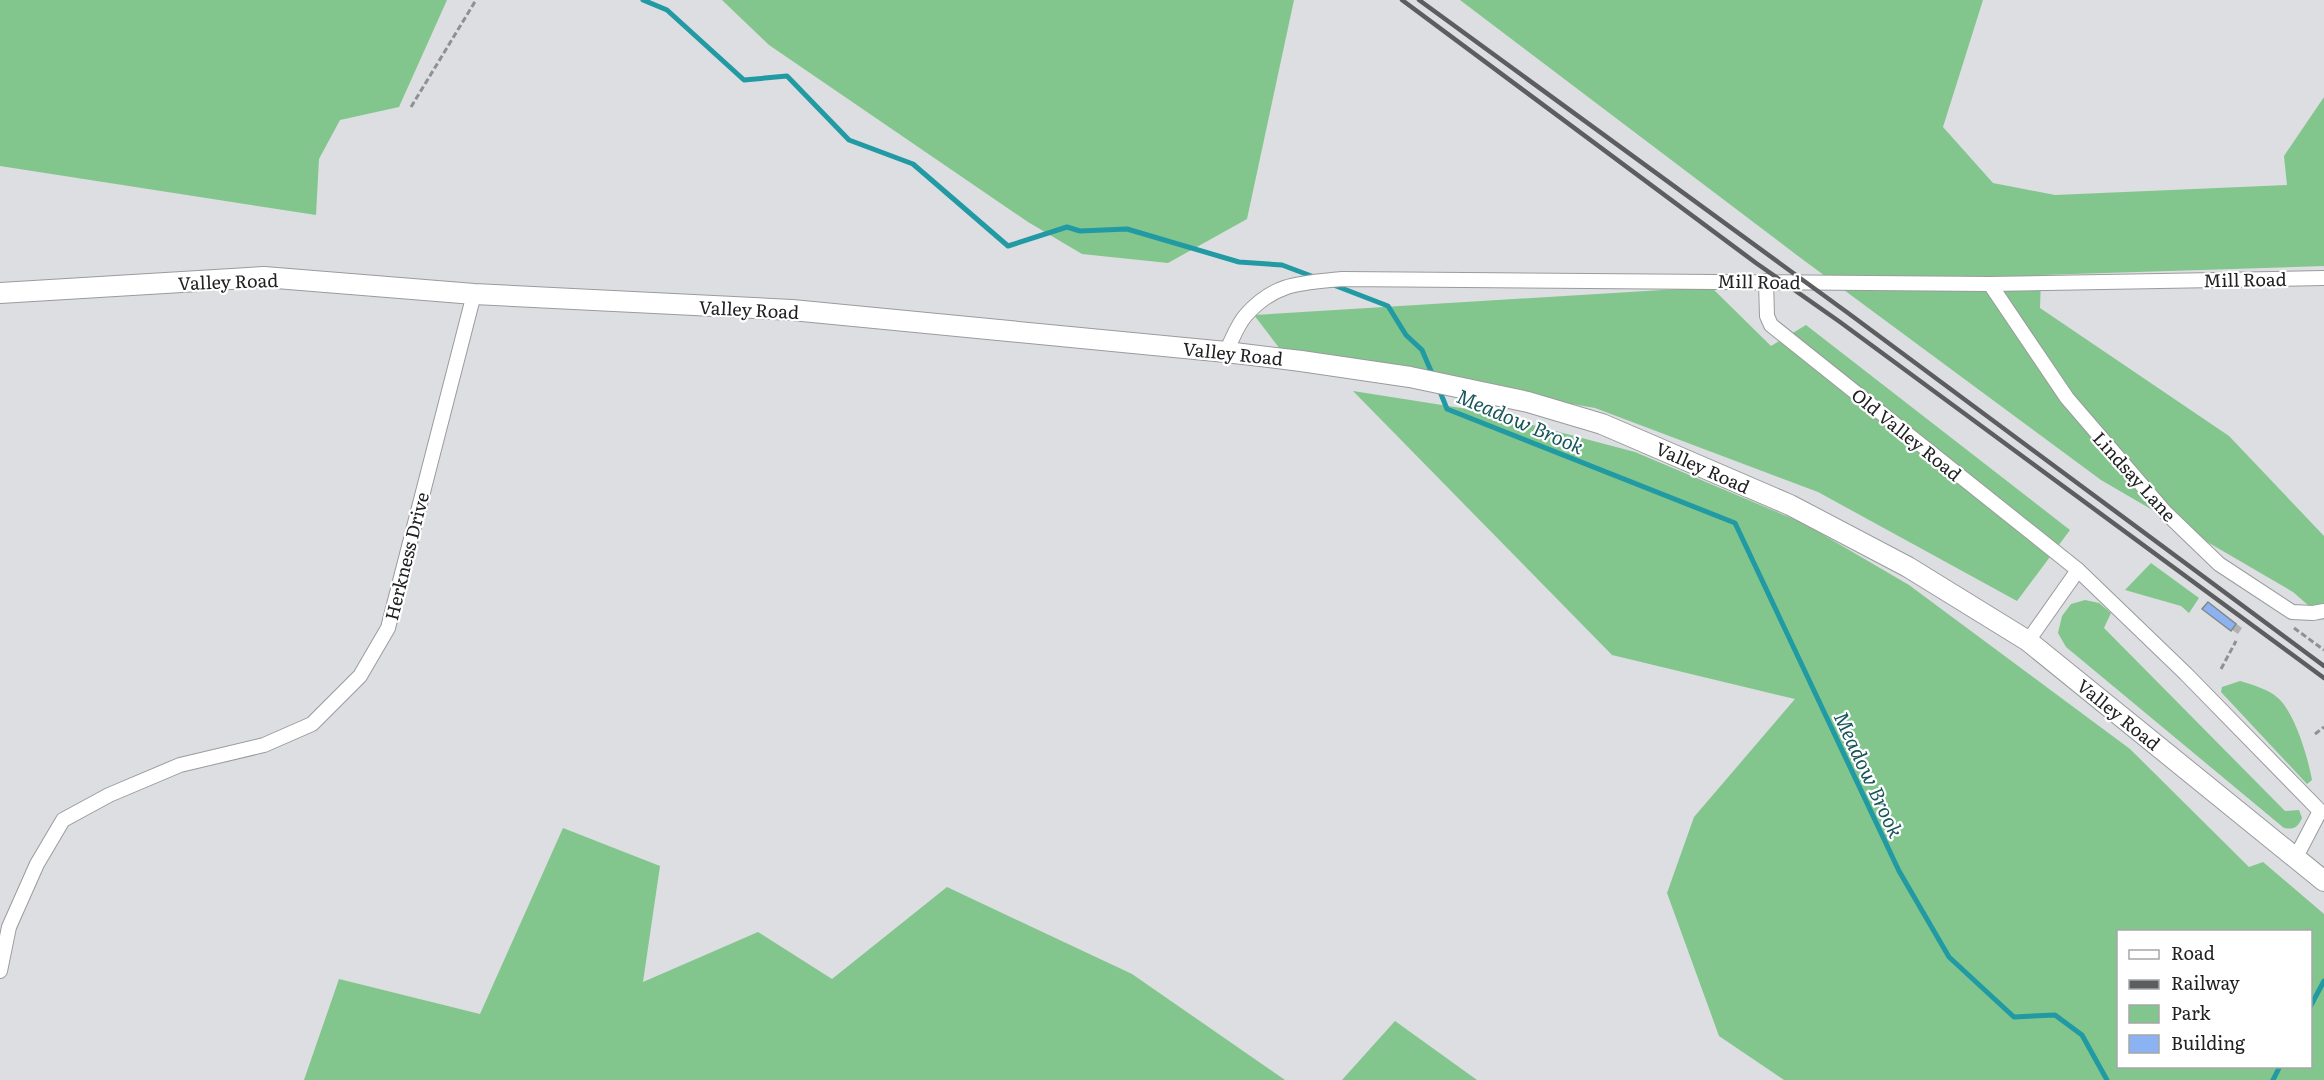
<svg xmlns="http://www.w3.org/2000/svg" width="2324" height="1080" viewBox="0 0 2324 1080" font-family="Literata,serif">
<rect width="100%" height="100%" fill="#dcdee1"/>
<g fill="#82c68d" fill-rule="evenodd">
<polygon points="0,0 447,0 399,107 340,120 319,159 316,215 0,166"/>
<polygon points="722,0 1294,0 1247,219 1168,263 1082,254 1028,222 769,45"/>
<polygon points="1460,0 1983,0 1943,127 1993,183 2055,195 2287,185 2284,156 2324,97 2324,266 2041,275 2040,308 2229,436 2324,536 2324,619 2293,592 2101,480 1798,256"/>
<polygon points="1711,287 1771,346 1806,325 2070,530 2017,601 1818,492 1595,408 1283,353 1254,315"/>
<path d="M1353,391L1480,411L1635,452L1803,523L1909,585L2130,749L2249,867L2263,862L2324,914V1080H1784L1719,1036L1667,893L1694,817L1795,699L1612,655ZM2118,932H2310V1066H2118Z"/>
<polygon points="2151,563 2199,598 2189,613 2181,606 2125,590"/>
<path d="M2085,600L2099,603L2111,613L2104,628L2285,811L2299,810L2302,818C2298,827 2294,830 2284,828L2066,647L2058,633L2062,616L2071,604Z"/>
<path d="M2240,681C2253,685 2268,689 2278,698C2295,713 2308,758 2312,780L2307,784L2221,692L2222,687Z"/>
<polygon points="563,828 660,866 643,982 758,932 832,979 947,887 1132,974 1285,1080 304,1080 339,979 480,1014"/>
<polygon points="1395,1021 1477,1080 1342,1080"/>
</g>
<polygon fill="#0003" points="2215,607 2242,628 2238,634 2232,630"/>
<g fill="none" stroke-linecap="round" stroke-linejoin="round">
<g stroke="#219aa3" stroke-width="5">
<polyline points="643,0 667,10 744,80 787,76 849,140 913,164 1008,246 1067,227 1080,231 1127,229 1239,262 1282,265 1314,277"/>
<polyline points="1331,284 1388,306 1406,335 1422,350 1434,378"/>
<polyline points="1439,389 1447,409 1735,523 1899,871 1949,957 2014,1017 2055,1015 2082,1035 2107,1080"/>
<polyline points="2310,1007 2324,981"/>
<polyline points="2273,1080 2280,1066"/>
</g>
</g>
<polygon fill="#8bb3f1" stroke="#85878a" stroke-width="1.5" points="2208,602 2236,624 2231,631 2202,609"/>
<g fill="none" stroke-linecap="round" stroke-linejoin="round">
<g stroke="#999b9d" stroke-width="16">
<g id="minor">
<polyline points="1766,281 1767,316 1771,325 2078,570 2186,674 2320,811 2296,857"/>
<polyline points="1990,284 2067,398 2165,512 2219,564 2292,612 2313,613 2324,611"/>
<path d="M1226,352C1232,340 1237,325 1246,315C1275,282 1302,283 1342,279L1990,284L2324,278"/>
<polyline points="2028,641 2078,570"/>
<polyline points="0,971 9,927 37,864 63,820 109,795 180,765 264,745 312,724 360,676 388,628 474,294"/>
</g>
</g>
<g stroke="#999b9d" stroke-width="22">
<polyline id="secondary" points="0,293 264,277 474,294 792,310 1226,352 1301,361 1410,377 1528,402 1602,424 1790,505 1908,567 2028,641 2324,881"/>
</g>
<g stroke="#8f9093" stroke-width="3" stroke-dasharray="6 3" stroke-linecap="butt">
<polyline points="411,107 476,0"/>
<polyline points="2294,628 2324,650"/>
<polyline points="2221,669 2236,641"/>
<polyline points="2315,734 2324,727"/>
</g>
<use href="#minor" stroke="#fff" stroke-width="14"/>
<use href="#secondary" stroke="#fff" stroke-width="20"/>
<g stroke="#5c5d5f" stroke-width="4.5">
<polyline points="1402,0 1756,263 1840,322 2324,678"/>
<polyline points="1419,0 1848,313 2324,666"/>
</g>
</g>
<g text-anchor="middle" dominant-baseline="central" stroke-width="4.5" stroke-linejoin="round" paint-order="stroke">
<g font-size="18" fill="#212123" stroke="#fff">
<text transform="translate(2245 279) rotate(-1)">Mill Road</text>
<text transform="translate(228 281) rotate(-2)">Valley Road</text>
<text transform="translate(1759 281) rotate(1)">Mill Road</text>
<text transform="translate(749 309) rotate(3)">Valley Road</text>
<text transform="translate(1233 353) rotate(6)">Valley Road</text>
<text transform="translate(1907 434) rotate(39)">Old Valley Road</text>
<text transform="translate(1703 467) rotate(24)">Valley Road</text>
<text transform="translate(2135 476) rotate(48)">Lindsay Lane</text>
<text transform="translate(406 556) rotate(-76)">Herkness Drive</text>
<text transform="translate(2119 714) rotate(39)">Valley Road</text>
</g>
<g font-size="20" font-style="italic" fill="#18565b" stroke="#fff">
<text transform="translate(1521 420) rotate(23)">Meadow Brook</text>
<text transform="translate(1870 774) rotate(65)">Meadow Brook</text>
</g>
</g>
<rect x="2117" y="930" width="195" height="138" fill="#ffffff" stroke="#a6a6a7" stroke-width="1.5"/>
<rect x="2129" y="950" width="30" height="9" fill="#ffffff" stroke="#a6a6a7" stroke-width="1.5"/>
<text x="2171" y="960" font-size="18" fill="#212123">Road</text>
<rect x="2129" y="980" width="30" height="9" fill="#5c5d5f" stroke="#a6a6a7" stroke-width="1.5"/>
<text x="2171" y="990" font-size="18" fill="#212123">Railway</text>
<rect x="2129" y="1005" width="30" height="18" fill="#82c68d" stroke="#a6a6a7" stroke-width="1.5"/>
<text x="2171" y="1020" font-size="18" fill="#212123">Park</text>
<rect x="2129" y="1035" width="30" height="18" fill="#8bb3f1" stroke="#a6a6a7" stroke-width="1.5"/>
<text x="2171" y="1050" font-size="18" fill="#212123">Building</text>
</svg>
